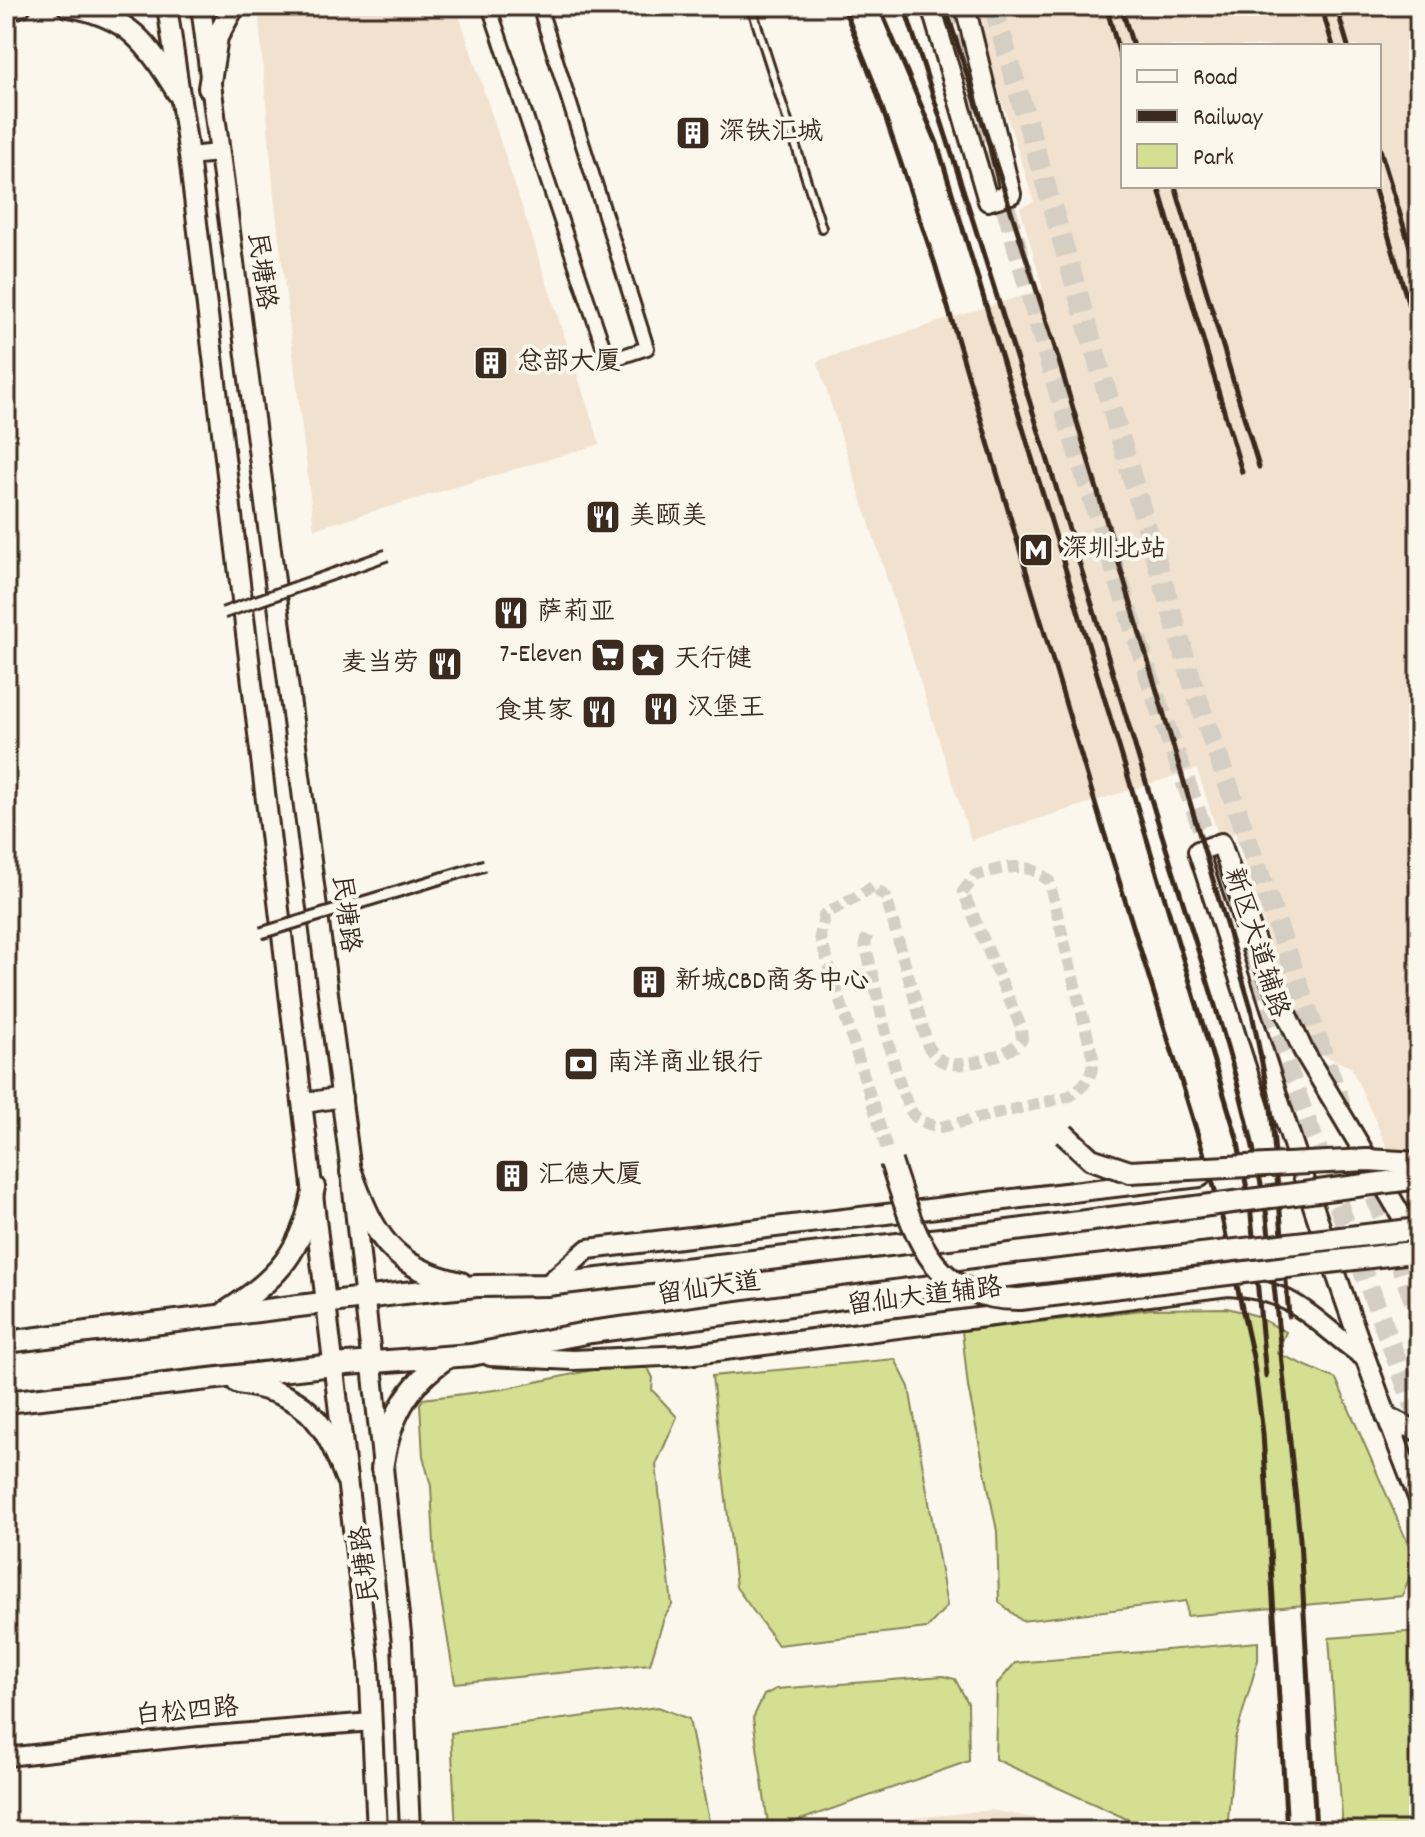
<svg xmlns="http://www.w3.org/2000/svg" width="1425" height="1837" viewBox="0 0 1425 1837" font-family="Dekko,'LXGW WenKai TC',sans-serif">
<rect width="100%" height="100%" fill="#fbf7ec"/>
<filter id="ink" filterUnits="userSpaceOnUse"><feTurbulence type="fractalNoise" baseFrequency=".0125" numOctaves="2"/><feDisplacementMap in="SourceGraphic" scale="16" xChannelSelector="R" yChannelSelector="G"/><feConvolveMatrix kernelMatrix="1 2 1 2 8 2 1 2 1" color-interpolation-filters="sRGB"/></filter>
<g filter="url(#ink)">
<g fill="#f1e2cf" fill-rule="evenodd">
<polygon points="265,6 456,6 600,444 314,529 274,196 259,20"/>
<path d="M972,6H1419V1218L1351,1067L1302,1046L1235,833L1219,838L1197,769L971,840L817,361L1043,289L1020,207L1034,202ZM1123,46H1379V186H1123Z"/>
<polygon points="991,1810 1102,1831 848,1831 866,1823"/>
</g>
<g fill="#d4df92" stroke="#888458" stroke-width="2">
<polygon points="1227,1308 1254,1315 1286,1332 1277,1353 1336,1379 1416,1562 1402,1596 1187,1616 1186,1601 1022,1621 999,1602 997,1531 968,1387 962,1331 1151,1309"/>
<polygon points="895,1359 909,1387 947,1606 927,1628 778,1645 736,1587 712,1376"/>
<polygon points="602,1368 648,1368 653,1378 652,1390 677,1417 656,1465 672,1605 664,1618 650,1664 455,1683 435,1563 431,1486 423,1456 420,1404 423,1399 503,1389"/>
<polygon points="1419,1631 1419,1827 1405,1831 1343,1831 1329,1638"/>
<polygon points="1258,1642 1258,1660 1235,1739 1227,1831 1176,1831 1129,1820 995,1759 997,1684 1015,1663"/>
<polygon points="943,1676 955,1679 968,1703 969,1761 769,1831 753,1718 764,1695 776,1689"/>
<polygon points="658,1707 689,1719 711,1831 456,1831 451,1733"/>
</g>
<g fill="none" stroke-linecap="round" stroke-linejoin="round">
<path stroke="#d5cec3" stroke-width="12" stroke-dasharray="12 6" stroke-linecap="butt" d="M867,936L865,944C875,980 895,1089 913,1114C920,1123 931,1125 941,1127L1070,1096C1085,1085 1093,1077 1093,1058L1049,881C1026,859 1004,868 976,875L963,892L1021,1027L1022,1039C1011,1055 971,1066 952,1064C940,1063 934,1055 928,1046L886,897L873,887L824,915L820,937L891,1162"/>
<g stroke="#d5cec3" stroke-width="20" stroke-dasharray="20 10" stroke-linecap="butt">
<polyline points="949,6 1054,378 1159,707 1301,1106 1419,1419"/>
<polyline points="993,6 1195,691 1341,1105"/>
<polyline points="1365,1169 1419,1315"/>
</g>
<g stroke="#3b2a1e" stroke-width="12">
<polyline id="service" points="751,6 822,228"/>
</g>
<g stroke="#3b2a1e" stroke-width="18">
<polyline id="minor" points="489,6 608,361 647,348 539,6"/>
</g>
<g stroke="#3b2a1e" stroke-width="22">
<g id="tertiary">
<polyline points="189,156 218,153"/>
<polyline points="6,1757 200,1736 372,1722"/>
</g>
</g>
<g stroke="#3b2a1e" stroke-width="24">
<g id="secondary">
<polyline points="167,6 189,156 369,1663 377,1831"/>
<polyline points="201,6 351,1172 402,1643 410,1831"/>
<polyline points="931,6 988,201 1011,194 965,6"/>
<polyline points="305,1103 342,1097"/>
<path d="M1419,1245L1303,1050L1262,961L1221,843L1198,851C1270,1068 1334,1287 1419,1500"/>
<polyline points="547,1285 588,1249 1200,1177"/>
<path d="M490,1356L573,1360L686,1355L1228,1286C1295,1289 1313,1321 1364,1357"/>
<polyline points="1386,1416 1419,1432"/>
</g>
</g>
<g stroke="#3b2a1e" stroke-width="26">
<g id="primary">
<path d="M68,6C129,16 147,43 178,93"/>
<polyline points="6,10 20,6"/>
<polyline points="209,88 217,37 234,6"/>
<polyline points="1229,942 1252,935"/>
<path d="M351,1172C374,1235 391,1267 461,1283"/>
<path d="M226,1312C279,1278 303,1250 314,1187"/>
<polyline points="6,1342 404,1293 477,1286 547,1285 992,1233"/>
<path d="M238,1383C305,1394 323,1417 346,1478"/>
<polyline points="6,1402 333,1365 471,1355 591,1332 998,1277"/>
<path d="M382,1469C389,1420 406,1385 448,1357"/>
</g>
</g>
<use href="#service" stroke="#fbf7ec" stroke-width="6"/>
<use href="#minor" stroke="#fbf7ec" stroke-width="12"/>
<use href="#tertiary" stroke="#fbf7ec" stroke-width="16"/>
<use href="#secondary" stroke="#fbf7ec" stroke-width="18"/>
<use href="#primary" stroke="#fbf7ec" stroke-width="20"/>
<g stroke="#3b2a1e" stroke-width="5">
<polyline points="843,6 873,81 935,264 1099,816 1218,1200 1253,1357 1263,1433 1287,1831"/>
<polyline points="879,6 937,143 1237,1138 1250,1204 1266,1376"/>
<path d="M904,6C989,266 1069,527 1148,789C1190,931 1242,1071 1267,1217L1300,1539L1316,1831"/>
<polyline points="945,6 1053,341 1251,1008 1271,1108 1289,1316"/>
<polyline points="1106,6 1123,66"/>
<polyline points="1121,6 1133,46"/>
<polyline points="1321,6 1333,46"/>
<polyline points="1336,6 1348,46"/>
<polyline points="1379,146 1419,276"/>
<polyline points="1158,186 1242,472"/>
<polyline points="1175,186 1259,467"/>
<polyline points="1374,186 1419,340"/>
</g>
<g stroke="#3b2a1e" stroke-width="15" stroke-linecap="butt">
<g id="pedestrian-bridge">
<polyline points="223,613 387,555"/>
<polyline points="261,933 485,865"/>
</g>
</g>
<g stroke="#3b2a1e" stroke-width="26" stroke-linecap="butt">
<g id="primary-bridge">
<polyline points="1064,1134 1091,1159 1130,1172 1367,1160 1419,1163"/>
<path d="M891,1162C915,1234 929,1300 1020,1299L1404,1253"/>
<polyline points="992,1233 1419,1178"/>
<polyline points="998,1277 1419,1229"/>
</g>
</g>
<use href="#pedestrian-bridge" stroke="#fbf7ec" stroke-width="9"/>
<use href="#primary-bridge" stroke="#fbf7ec" stroke-width="20"/>
</g>
</g>
<defs>
<g id="building-square" transform="scale(1.8)"><rect x="-9" y="-9" width="18" height="18" rx="4" fill="#3b2a1e" stroke="#fbf7ec"/><path d="M-4-6H4V6H1V3H-1V6H-4ZM-2.5-4.3h1.7v1.8h-1.7ZM.8-4.3h1.7v1.8H.8ZM-2.5-1h1.7V.8h-1.7ZM.8-1h1.7V.8H.8Z" fill="#fff"/></g>
<g id="restaurant-square" transform="scale(1.8)"><rect x="-9" y="-9" width="18" height="18" rx="4" fill="#3b2a1e" stroke="#fbf7ec"/><path d="M-5-6h1v4h1v-4h1v4h1v-4h1v5L-1.5 .5V6h-2V.5L-5-1ZM5-6V6H3V1.5H1.5Q1.5-4 5-6Z" fill="#fff"/></g>
<g id="metro-square" transform="scale(1.8)"><rect x="-9" y="-9" width="18" height="18" rx="4" fill="#3b2a1e" stroke="#fbf7ec"/><path d="M-5.5 5V-5H-3L0 0L3-5H5.5V5H3V-.5L0 4L-3-.5V5Z" fill="#fff"/></g>
<g id="supermarket-square" transform="scale(1.8)"><rect x="-9" y="-9" width="18" height="18" rx="4" fill="#3b2a1e" stroke="#fbf7ec"/><path d="M-6-5.5h2.5l.6 2H6L4.5 2H-2.5L-4.4-4H-6ZM-1.5 3.2a1.3 1.3 0 1 0 .1 0ZM3 3.2a1.3 1.3 0 1 0 .1 0Z" fill="#fff"/></g>
<g id="sight-square" transform="scale(1.8)"><rect x="-9" y="-9" width="18" height="18" rx="4" fill="#3b2a1e" stroke="#fbf7ec"/><path d="M0-6L1.8-2.2L6-1.7L2.9 1.2L3.7 5.4L0 3.3L-3.7 5.4L-2.9 1.2L-6-1.7L-1.8-2.2Z" fill="#fff"/></g>
<g id="bank-square" transform="scale(1.8)"><rect x="-9" y="-9" width="18" height="18" rx="4" fill="#3b2a1e" stroke="#fbf7ec"/><path d="M-6-4H6V4H-6ZM0-2.3a2.3 2.3 0 1 0 0 4.6a2.3 2.3 0 1 0 0-4.6Z" fill="#fff"/></g>
</defs>
<g fill-rule="evenodd">
<use href="#building-square" x="693" y="133"/>
<use href="#building-square" x="491" y="363"/>
<use href="#restaurant-square" x="603" y="517"/>
<use href="#metro-square" x="1036" y="550"/>
<use href="#restaurant-square" x="511" y="613"/>
<use href="#supermarket-square" x="608" y="655"/>
<use href="#sight-square" x="648" y="660"/>
<use href="#restaurant-square" x="445" y="664"/>
<use href="#restaurant-square" x="661" y="709"/>
<use href="#restaurant-square" x="599" y="712"/>
<use href="#building-square" x="649" y="982"/>
<use href="#bank-square" x="581" y="1064"/>
<use href="#building-square" x="512" y="1176"/>
</g>
<g text-anchor="middle" dominant-baseline="central" stroke-width="8" stroke-linejoin="round" paint-order="stroke">
<g font-size="26" fill="#3b2a1e" stroke="#fbf7ec" text-anchor="start">
<text x="719" y="133">深铁汇城</text>
<text x="517" y="363">总部大厦</text>
<text x="629" y="517">美颐美</text>
<text x="1062" y="550">深圳北站</text>
<text x="537" y="613">萨莉亚</text>
<text x="582" y="655" text-anchor="end">7-Eleven</text>
<text x="674" y="660">天行健</text>
<text x="419" y="664" text-anchor="end">麦当劳</text>
<text x="687" y="709">汉堡王</text>
<text x="573" y="712" text-anchor="end">食其家</text>
<text x="675" y="982">新城CBD商务中心</text>
<text x="607" y="1064">南洋商业银行</text>
<text x="538" y="1176">汇德大厦</text>
</g>
<g font-size="26" fill="#3b2a1e" stroke="#fbf7ec">
<text transform="translate(260 271) rotate(82)">民塘路</text>
<text transform="translate(344 914) rotate(83)">民塘路</text>
<text transform="translate(1255 943) rotate(72)">新区大道辅路</text>
<text transform="translate(709 1290) rotate(-8)">留仙大道</text>
<text transform="translate(925 1298) rotate(-7)">留仙大道辅路</text>
<text transform="translate(367 1564) rotate(-97)">民塘路</text>
<text transform="translate(187 1713) rotate(-5)">白松四路</text>
</g>
</g>
<rect width="1425" height="1837" fill="none" stroke="#fbf7ec" stroke-width="32"/>
<rect x="16" y="16" width="1393" height="1805" fill="none" stroke="#3b2a1e" stroke-width="3" filter="url(#ink)"/>
<rect x="1121" y="44" width="260" height="144" fill="#fbf7ec" stroke="#aea59a" stroke-width="2"/>
<rect x="1137" y="70" width="40" height="12" fill="#fbf7ec" stroke="#aea59a" stroke-width="2"/>
<text x="1193" y="84" font-size="24" fill="#3b2a1e">Road</text>
<rect x="1137" y="110" width="40" height="12" fill="#3b2a1e" stroke="#aea59a" stroke-width="2"/>
<text x="1193" y="124" font-size="24" fill="#3b2a1e">Railway</text>
<rect x="1137" y="144" width="40" height="24" fill="#d4df92" stroke="#aea59a" stroke-width="2"/>
<text x="1193" y="164" font-size="24" fill="#3b2a1e">Park</text>
</svg>
